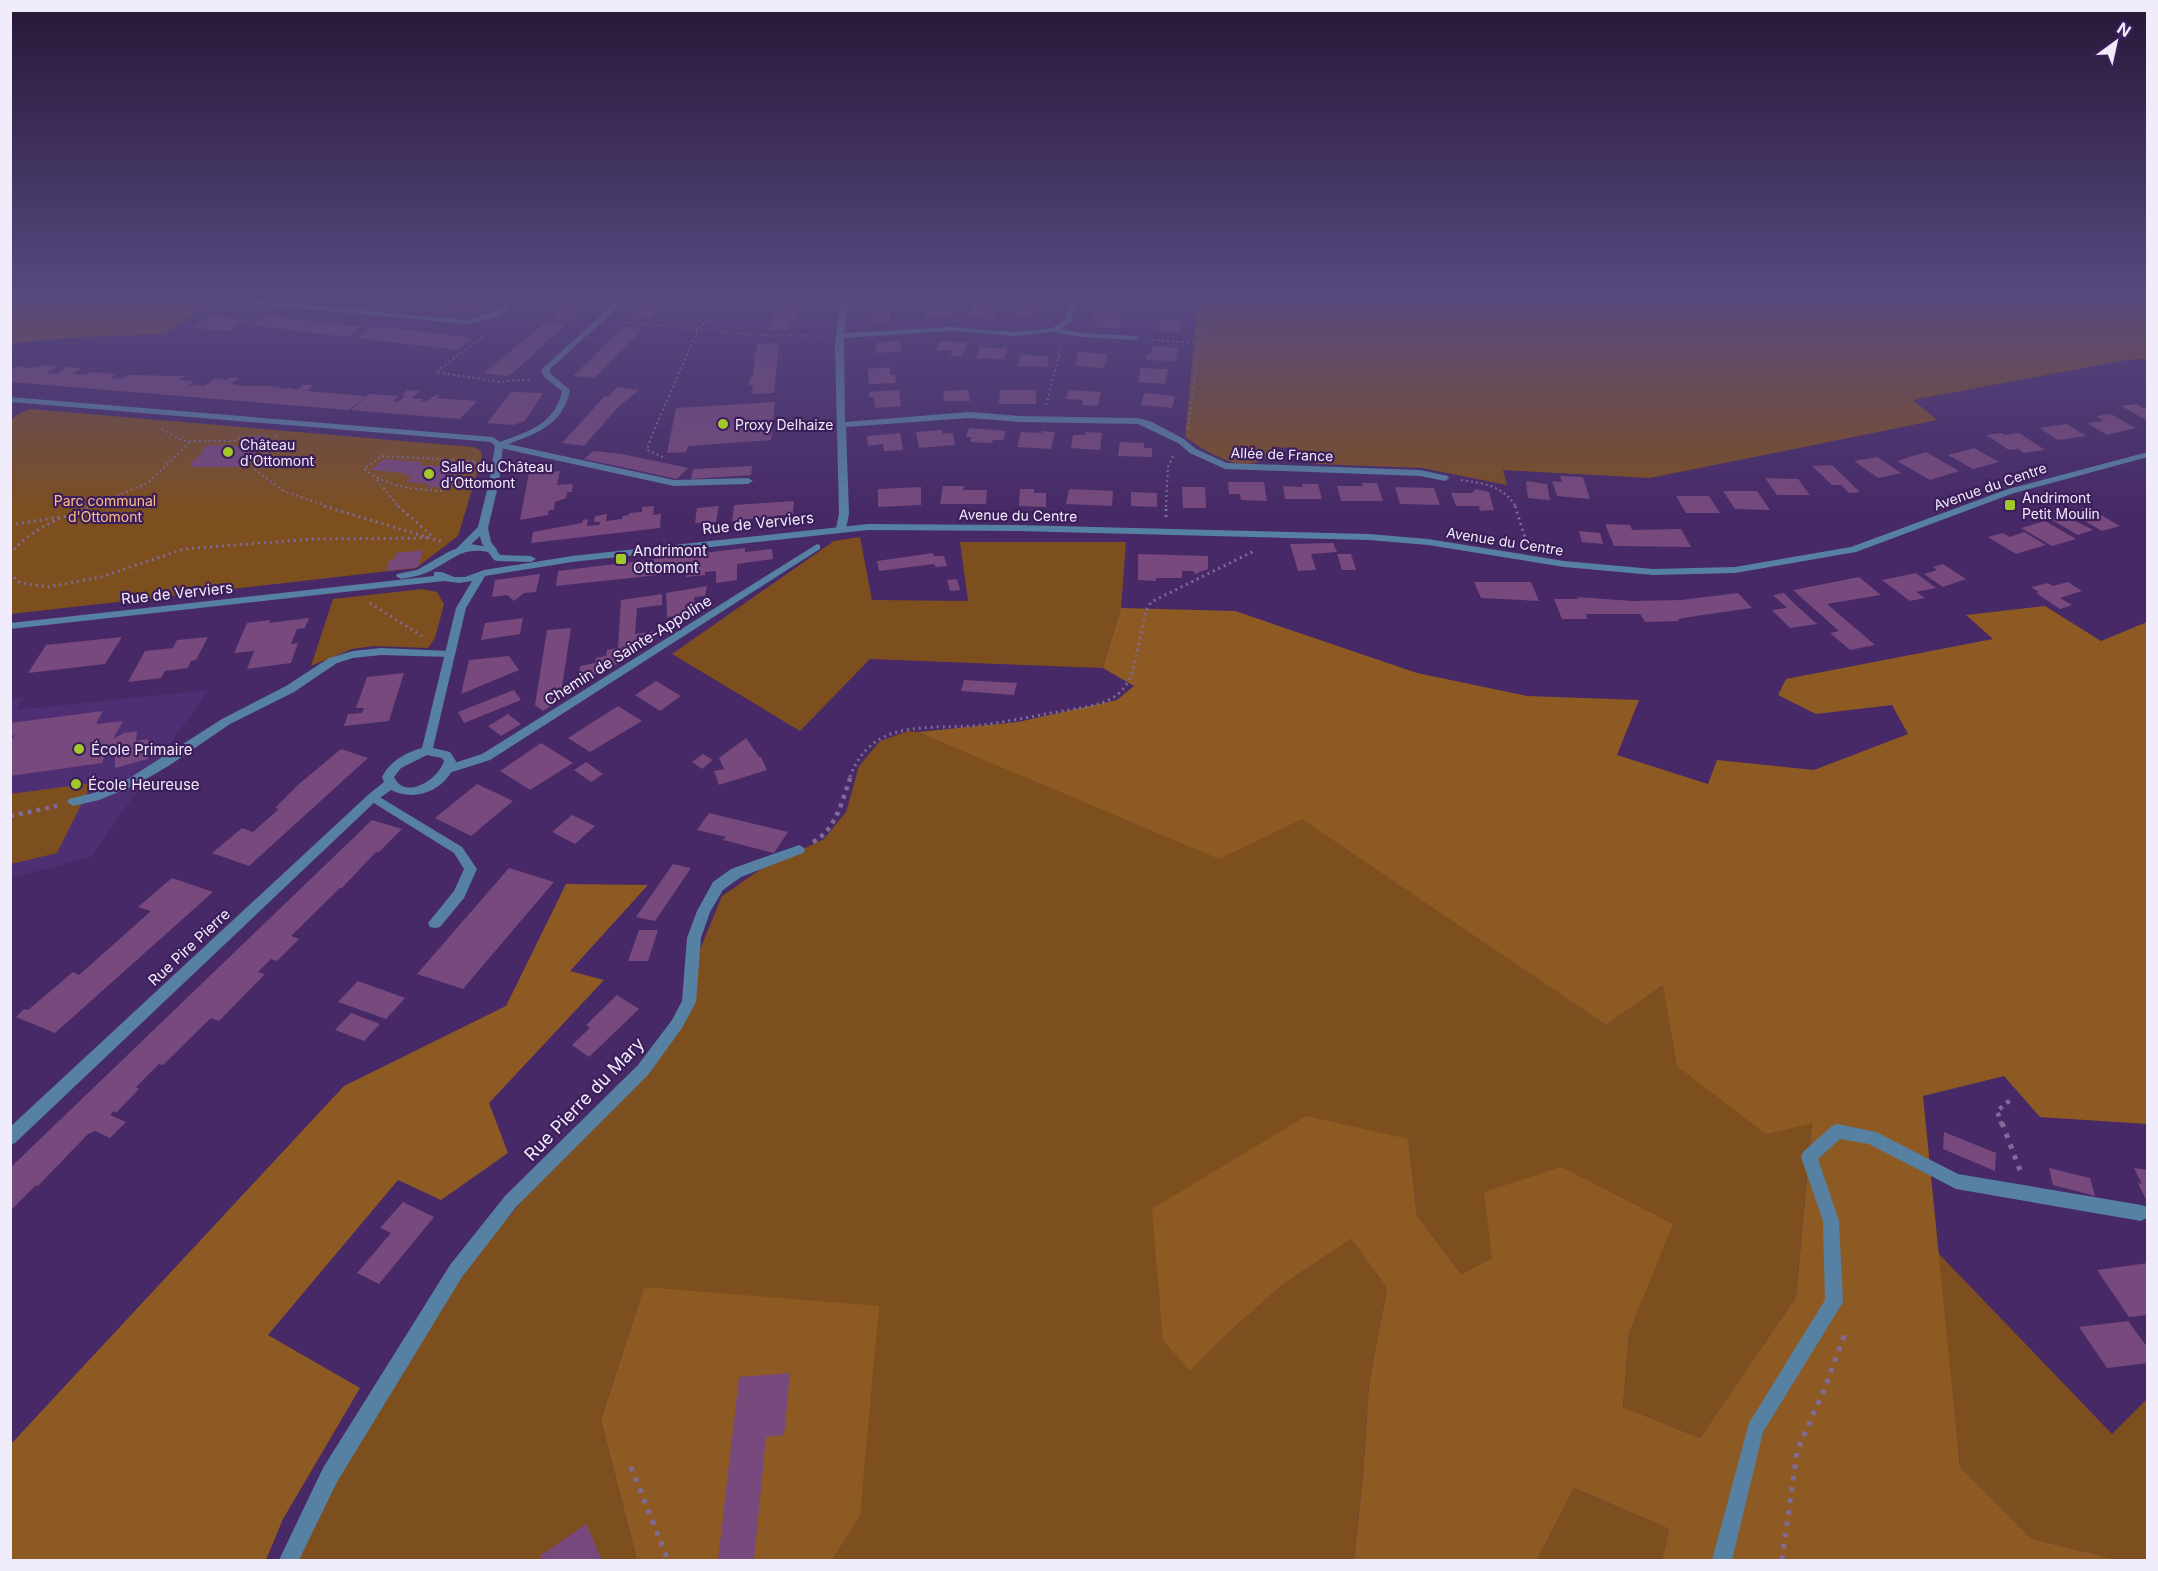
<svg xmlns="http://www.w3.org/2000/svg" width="2158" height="1571" viewBox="0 0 2158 1571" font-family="Inter,sans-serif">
<rect width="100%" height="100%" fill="#462966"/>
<polygon fill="#4f2f73" points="208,690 91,857 11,878 10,698 23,697 16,710"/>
<g fill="#7d4f1e">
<polygon points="10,297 217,297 164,334 83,337 11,343"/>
<path d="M1203,297H2147V359L2126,360L1913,400L1937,420L1650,478L1503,470L1507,485L1422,468L1317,464L1300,457L1288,448L1277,447C1251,481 1213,456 1185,437L1197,311Z"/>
<polygon points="30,409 474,447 481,451 482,457 458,536 416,568 11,614 10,421 18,414"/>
<polygon points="860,537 872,600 968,601 960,542 1126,542 1121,608 1103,668 870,659 800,731 672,654 834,541"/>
<polygon points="422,589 437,592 444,604 435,638 428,648 374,646 352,649 311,666 333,599"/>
<polygon points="908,731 918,732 1044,784 1302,818 1606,1025 1663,985 1812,1122 1796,1297 1700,1438 1623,1407 1629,1333 1672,1224 1492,1258 1461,1274 1417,1216 1408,1139 1190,1371 1227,1334 1282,1285 1351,1239 1387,1288 1369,1384 1363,1475 1354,1560 832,1560 860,1515 644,1287 601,1420 637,1560 295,1560 369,1417 460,1275 532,1189 690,1010 700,949 722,896 761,869 824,839 846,812 859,766 880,741"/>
<polygon points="92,783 57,853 11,864 10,794"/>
<polygon points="1938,1253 2112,1434 2147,1399 2147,1560 2119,1560 2032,1539 1960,1467"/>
<polygon points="1574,1488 1669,1529 1662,1560 1537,1560"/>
</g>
<g fill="#8e5a24">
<polygon points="2045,606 2101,641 2147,622 2147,1124 2040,1117 2004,1076 1923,1096 1960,1467 2032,1539 2119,1560 1662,1560 1669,1529 1574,1488 1537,1560 1354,1560 1363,1475 1369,1384 1387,1288 1351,1239 1282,1285 1227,1334 1190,1371 1163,1340 1152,1209 1306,1116 1408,1139 1417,1216 1461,1274 1492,1258 1484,1192 1561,1167 1673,1224 1629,1333 1623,1407 1700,1438 1796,1297 1812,1123 1766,1134 1677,1066 1663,985 1606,1025 1302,819 1219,859 918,732 1018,722 1117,700 1134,686 1103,668 1121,608 1235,611 1417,673 1527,696 1639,700 1617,755 1708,784 1717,760 1814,770 1908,734 1892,705 1816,714 1778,695 1786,679 1993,639 1966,615"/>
<polygon points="566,884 648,885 570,971 604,980 489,1103 508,1153 441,1200 398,1180 268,1335 360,1388 283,1519 266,1560 11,1560 11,1444 344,1086 506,1006"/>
<polygon points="644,1287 879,1306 860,1516 832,1560 637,1560 601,1420"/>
</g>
<g fill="#77497c">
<polygon points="376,297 430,297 420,305 411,305 372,300"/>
<polygon points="469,297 494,297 472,312 444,309 454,301 463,301"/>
<polygon points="575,297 598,297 571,320 551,318"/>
<polygon points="651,297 671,298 650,319 631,318"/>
<polygon points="784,297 804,297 788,330 768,330"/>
<polygon points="1096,297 1125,297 1127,301 1100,304"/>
<polygon points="1160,297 1186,297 1178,304 1157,300"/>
<polygon points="1018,302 1049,304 1046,311 1035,311 1033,316 1013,315"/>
<polygon points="973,304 986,305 985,309 998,309 993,320 968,317"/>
<polygon points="928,308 955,310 950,318 923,317"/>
<polygon points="869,310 891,310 889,321 871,321 872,315 868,315"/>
<polygon points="1093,312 1122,313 1119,328 1096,327 1098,317 1091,317"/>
<polygon points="266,316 345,325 343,326 361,327 347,337 251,325"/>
<polygon points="209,317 238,319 236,320 245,321 229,331 192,328"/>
<polygon points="1160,319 1181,320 1179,332 1158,331"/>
<polygon points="545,323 565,325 514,372 506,376 484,373"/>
<polygon points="624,327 643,329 594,378 573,376"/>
<polygon points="372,328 391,328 472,338 457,350 357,338"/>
<polygon points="900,341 901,351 877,353 875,343"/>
<polygon points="939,341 967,343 961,357 950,356 953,350 936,350"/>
<polygon points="779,343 774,393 751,394 753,385 749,385 750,377 753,377 755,360 753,360 754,353 756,353 757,344"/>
<polygon points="1153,346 1178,348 1176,361 1146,360 1146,354 1151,354"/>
<polygon points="980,347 995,348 1008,347 1004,359 976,358"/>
<polygon points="1078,352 1107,354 1104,368 1075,366"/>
<polygon points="1020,355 1049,356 1047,367 1017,366"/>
<polygon points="45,365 58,366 46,373 56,374 67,367 81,368 72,374 86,375 91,372 116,374 110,378 122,379 128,375 185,376 179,380 194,381 189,385 205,386 215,378 226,380 230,378 239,378 231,384 243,386 269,386 281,387 278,389 289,388 297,390 303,385 313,385 307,391 366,396 349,410 10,382 10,370 18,366 29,368"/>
<polygon points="890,367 890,375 895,375 896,383 869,384 868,369"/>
<polygon points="1141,368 1168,369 1165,384 1138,382"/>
<polygon points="617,387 639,390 618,407 584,446 562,443 605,396 609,396"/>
<polygon points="407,390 420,391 411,398 423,399 420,402 429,400 436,395 440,395 436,398 477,401 460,419 351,410 369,394 398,396 393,401 398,402 406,395 402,395"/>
<polygon points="899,390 901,406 875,408 874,397 869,397 869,392"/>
<polygon points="968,390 970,401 944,401 943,391"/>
<polygon points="1000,390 1036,390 1036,404 999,404"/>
<polygon points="1069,390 1101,392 1098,406 1082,405 1083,400 1066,399"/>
<polygon points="511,392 543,393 525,421 513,425 487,423"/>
<polygon points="1144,393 1175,396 1172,408 1141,405"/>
<polygon points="775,402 771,440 688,446 686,452 667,453 676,408"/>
<polygon points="2136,404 2143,408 2148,407 2148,421 2121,406"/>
<polygon points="2111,414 2135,428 2107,435 2087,423 2104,421 2096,416"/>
<polygon points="2067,424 2086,436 2058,440 2039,428"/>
<polygon points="969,428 1006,431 1003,440 993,440 992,443 970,442 972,437 966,437"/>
<polygon points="942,430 943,434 953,433 955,445 919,448 916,432"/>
<polygon points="1042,431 1055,432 1051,449 1017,447 1021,432 1042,433"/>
<polygon points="1086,432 1102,433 1100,450 1071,448 1073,435 1086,435"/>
<polygon points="900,433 903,450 884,451 883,444 868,446 867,436"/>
<polygon points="2001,433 2005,435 2019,433 2045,450 2024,453 2018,449 2009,450 1986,435"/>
<polygon points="249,436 266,436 246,464 238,467 192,467 190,464 204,451 202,450 205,447 211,445 241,446"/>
<polygon points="1120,442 1144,443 1144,448 1152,448 1152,457 1118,456"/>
<polygon points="1974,448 1999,462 1973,469 1948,455"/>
<polygon points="593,451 622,454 688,468 677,479 584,459"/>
<polygon points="1926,452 1959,471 1930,480 1897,461"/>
<polygon points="1877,457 1901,473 1878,478 1854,461"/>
<polygon points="384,459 422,462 419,465 468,467 463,472 458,472 444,486 426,488 430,484 406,482 412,476 402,475 404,473 371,470"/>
<polygon points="1832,465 1860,492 1849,493 1841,485 1832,485 1812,466"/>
<polygon points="544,466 543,473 560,471 557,485 573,484 572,492 567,492 566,498 555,502 554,510 549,510 548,515 520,520 530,467"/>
<polygon points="752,466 751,475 691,479 693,469"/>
<polygon points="1560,476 1583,477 1590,499 1557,496 1552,481 1562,482"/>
<polygon points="1765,478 1798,479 1810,495 1777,495"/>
<polygon points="1526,481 1547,484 1550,500 1528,498"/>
<polygon points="1228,482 1264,482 1267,501 1241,500 1240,494 1229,494"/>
<polygon points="1362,483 1377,483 1383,501 1341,501 1337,486 1363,486"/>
<polygon points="1302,484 1318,484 1322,499 1285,499 1283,486 1303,487"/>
<polygon points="943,486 964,486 963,490 987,490 986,504 940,504"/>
<polygon points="921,487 921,505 878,507 878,489"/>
<polygon points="1182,487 1205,487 1206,508 1183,508"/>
<polygon points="1395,487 1434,488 1440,505 1400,504"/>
<polygon points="1020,489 1034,489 1034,493 1046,493 1046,507 1019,506"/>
<polygon points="1069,489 1113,491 1112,506 1066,504"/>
<polygon points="1476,489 1489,492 1494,510 1480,511 1479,506 1456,506 1451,493 1472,493"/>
<polygon points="1723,491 1757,491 1770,510 1735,509"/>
<polygon points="1131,492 1157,493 1157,507 1131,506"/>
<polygon points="1676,496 1709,496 1720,513 1686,513"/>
<polygon points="794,501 793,514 732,521 734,505"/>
<polygon points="654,506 653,515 661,514 660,528 531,543 533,532 582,523 583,520 588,519 587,526 599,525 600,522 594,522 595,516 607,514 606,521 622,519 623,516 629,515 629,513 642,512 642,507"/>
<polygon points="719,506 716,522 695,523 697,508"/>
<polygon points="2087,507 2120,526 2102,531 2069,512"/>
<polygon points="814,513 814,523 786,525 787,516"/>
<polygon points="2064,515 2093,530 2078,535 2050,519"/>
<polygon points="2045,521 2076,539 2052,546 2021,528"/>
<polygon points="1605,524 1630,525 1632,530 1681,529 1691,547 1614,546"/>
<polygon points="1579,531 1600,533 1603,544 1582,542"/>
<polygon points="2024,532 2046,545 2016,554 1988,537 2003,533 2010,537"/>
<polygon points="1333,543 1337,552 1311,554 1316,570 1298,571 1290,544"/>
<polygon points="745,548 745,552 772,549 773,559 737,564 737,580 716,583 716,571 705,572 705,575 686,577 686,572 556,586 558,571"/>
<polygon points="423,550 418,567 386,571 390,560 394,559 396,553"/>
<polygon points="933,553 934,556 944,556 947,566 936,567 934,564 879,571 877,561"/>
<polygon points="1138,554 1208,556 1208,569 1195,574 1193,571 1182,571 1182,578 1156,578 1156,581 1138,580"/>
<polygon points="1337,554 1351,554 1356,570 1342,570"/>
<polygon points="1943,564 1966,579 1943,587 1924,574 1937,570 1933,567"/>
<polygon points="1916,573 1936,588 1916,592 1925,598 1910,601 1882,580"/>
<polygon points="540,574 536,592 524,593 514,601 507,595 492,597 495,580"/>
<polygon points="1859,577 1881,595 1827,604 1875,645 1850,650 1830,633 1839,631 1793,590"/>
<polygon points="957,579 960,590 950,591 947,580"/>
<polygon points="1474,582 1531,582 1539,601 1481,598"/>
<polygon points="2068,582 2082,591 2060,598 2072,605 2060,609 2036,593 2039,592 2031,587 2048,583 2053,586"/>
<polygon points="707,586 705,596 694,597 695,607 684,615 667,617 666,593"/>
<polygon points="1738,593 1752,608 1696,616 1678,619 1679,621 1645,622 1636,607 1640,614 1586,614 1587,619 1562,619 1554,599 1579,599 1577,597 1633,601 1681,600"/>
<polygon points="1784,593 1797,606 1817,624 1790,628 1772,610 1787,608 1773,595"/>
<polygon points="662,594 662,605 637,608 635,634 656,631 655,641 615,665 603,666 603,673 590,674 589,681 578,682 580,666 595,663 596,658 606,656 607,650 618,648 621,600"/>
<polygon points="309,618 305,628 297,629 291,644 298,643 291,663 247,669 254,651 234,653 247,623 270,620 269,623"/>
<polygon points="523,618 520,634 481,640 485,623"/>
<polygon points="571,628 560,700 543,711 535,705 547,630"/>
<polygon points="122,637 105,664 28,673 46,645"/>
<polygon points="208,637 196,660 191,661 188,668 165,671 161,678 128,682 145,651 173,648 177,640"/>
<polygon points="509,656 519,670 461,694 469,660"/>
<polygon points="404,673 389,721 344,726 348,714 362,713 364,708 356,708 367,677"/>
<polygon points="964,680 1017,683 1014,695 961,691"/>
<polygon points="656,681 681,696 660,711 635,695"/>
<polygon points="514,690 521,700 464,723 458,712"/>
<polygon points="618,706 642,721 590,752 568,738"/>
<polygon points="103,711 96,724 123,721 113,739 124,733 137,731 136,741 148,739 148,759 115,768 115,755 104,757 102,763 10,776 10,742 15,735 10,736 10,723"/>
<polygon points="508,714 521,724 501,736 488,726"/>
<polygon points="746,738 759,757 761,757 767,770 719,785 714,771 724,769 719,758"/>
<polygon points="541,743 573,763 530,790 500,771"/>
<polygon points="341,749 368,758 249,866 212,853 242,828 253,832 279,809 275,808 299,784"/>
<polygon points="703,754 713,760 702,769 692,762"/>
<polygon points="586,762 603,774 591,782 574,770"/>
<polygon points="477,784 513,801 471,836 435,818"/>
<polygon points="709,813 738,820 788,832 774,853 723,840 726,837 697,830"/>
<polygon points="572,815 595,826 575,844 552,832"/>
<polygon points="372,820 402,829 379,852 376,852 342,888 340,888 291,936 299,939 277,961 271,959 258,972 265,974 219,1021 211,1018 163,1065 159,1064 136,1087 139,1089 116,1113 114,1111 110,1115 126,1122 110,1138 95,1131 88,1134 38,1186 36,1185 10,1211 10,1168"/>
<polygon points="673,864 691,868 655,921 636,917"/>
<polygon points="509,868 554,882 463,989 417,974"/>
<polygon points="172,878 213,892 55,1033 16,1017 24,1009 28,1010 73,972 79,975 151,911 138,907"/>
<polygon points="639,930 658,930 648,961 628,961"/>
<polygon points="358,981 405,998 386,1019 338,1002"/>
<polygon points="617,995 639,1009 589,1057 572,1045 590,1028 586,1025"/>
<polygon points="351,1013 380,1024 364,1041 335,1030"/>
<polygon points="1944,1132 1996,1153 1995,1171 1943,1149"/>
<polygon points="2049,1168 2090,1178 2095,1196 2053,1185"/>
<polygon points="2134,1168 2148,1170 2148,1204 2138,1183 2142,1184"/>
<polygon points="403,1202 434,1217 379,1284 357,1273 391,1233 380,1228"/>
<polygon points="2148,1263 2148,1315 2129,1317 2097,1270"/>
<polygon points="2128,1321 2148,1348 2148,1363 2107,1368 2079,1327"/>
<polygon points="790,1373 784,1435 766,1437 754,1560 718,1560 739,1377"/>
<polygon points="586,1524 602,1560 542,1560 540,1556"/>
</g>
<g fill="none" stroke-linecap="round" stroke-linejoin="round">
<g stroke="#7f6a98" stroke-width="2" stroke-dasharray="2 3" stroke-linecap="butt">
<polyline points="621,322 759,335 823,336"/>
<polyline points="486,334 436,372 500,382 532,379"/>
<polyline points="1152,340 1201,343"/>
<polyline points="1046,405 1060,352 1059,345"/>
<polyline points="162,429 183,441 234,441 246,436"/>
<polyline points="1188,429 1203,313 1213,297"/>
<polyline points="277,435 255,470 284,491 329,507"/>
<path d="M382,456L476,461L444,491C416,490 386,487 364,469Z"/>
<polyline points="663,457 647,450 650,440 698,329 730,297"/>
<polyline points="377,480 399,507"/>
<path d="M1461,480C1483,483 1504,486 1516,507"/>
<polyline points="89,507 148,483 191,441"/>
<polyline points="1166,507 1168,467 1174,454"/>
</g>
<g stroke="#7f6a98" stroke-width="3" stroke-dasharray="2 4" stroke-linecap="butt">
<polyline points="324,506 443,542"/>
<polyline points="398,506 432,536"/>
<polyline points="1515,506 1527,544"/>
<polyline points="1166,517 1166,506"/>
<polyline points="10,525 60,517"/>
<path d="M10,554C31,528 62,517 93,506"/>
<polyline points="10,573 20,583 48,587 101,577 184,549 313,539 431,538"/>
<polyline points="370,603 422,636"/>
<path d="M850,777C873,715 931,731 983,725C1011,721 1040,715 1068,710C1091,706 1114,705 1128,682C1134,672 1142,627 1146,612L1151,602L1254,551"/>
</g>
<g stroke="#7f6a98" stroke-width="4.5" stroke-dasharray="4 5" stroke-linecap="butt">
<polyline points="10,816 57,806"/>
<path d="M813,842C837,829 842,800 851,776"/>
<polyline points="2002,1125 1997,1111 2013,1098"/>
</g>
<g stroke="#7f6a98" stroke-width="5" stroke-dasharray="4.5 7" stroke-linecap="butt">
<polyline points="2002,1123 2021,1173"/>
<polyline points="631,1467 668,1560"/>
<polyline points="1782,1560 1797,1451 1824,1390 1844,1336 1840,1331"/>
</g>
<g fill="#5781a3" fill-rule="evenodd">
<polygon points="499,442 674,480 748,478 753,481 748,484 674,486 496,447 496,443"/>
<polygon points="381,648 450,651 455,654 450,657 381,655 353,658 337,663 294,692 230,724 170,765 136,785 99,800 73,806 67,802 69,799 93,793 128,779 222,719 286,686 329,658 353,651"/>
<polygon points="373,793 462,847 477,869 464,898 440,927 435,928 430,927 428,923 454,891 464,869 454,853 369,800 367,797"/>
</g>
<g fill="#5781a3" fill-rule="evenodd">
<polygon points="515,297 523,297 500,316 467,324 254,304 250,302 254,300 467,320 494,312"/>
<path d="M621,297H629L549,370L551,374L570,390C562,427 535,434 503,446L499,482L488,528L491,542L497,550L492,553C485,551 481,543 480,536L464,551H458L456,549L478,527L489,482L495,446L491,442L10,402V397L493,437L500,442C529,431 555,424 562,391L544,377L541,370Z"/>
<polygon points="845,297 853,297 846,318 844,333 952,327 1016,332 1053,328 1064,320 1070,297 1078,297 1071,321 1061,329 1082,333 1136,336 1140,338 1136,340 1082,337 1055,332 1016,336 952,331 844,338 845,422 969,412 1020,416 1138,418 1150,421 1184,439 1196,449 1227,463 1420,470 1448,476 1449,478 1445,481 1420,476 1225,469 1190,453 1178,443 1138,424 1020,422 969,418 846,427 849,514 846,528 841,531 838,530 836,528 839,514 835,346 838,318"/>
<polygon points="817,544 820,545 820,549 490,760 449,773 445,772 443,769 445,766 482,754"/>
<polygon points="799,845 803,847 805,850 803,853 741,877 723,890 710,912 701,938 696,1002 682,1028 648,1075 517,1206 462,1277 337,1482 299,1560 279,1560 323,1468 450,1265 505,1196 638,1065 672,1020 682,1001 687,938 697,911 713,882 731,869"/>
<polygon points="1837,1124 1876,1132 1958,1174 2141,1205 2147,1207 2148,1217 2141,1221 1956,1189 1869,1144 1840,1139 1818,1159 1839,1221 1843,1302 1763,1432 1732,1560 1712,1560 1749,1423 1825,1300 1823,1221 1801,1157 1803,1152 1832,1126"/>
</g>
<g fill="#5781a3" fill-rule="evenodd">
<path d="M2148,452V457L2014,493L1856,552L1735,573L1653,575L1564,567L1428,545L1369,540L1016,531L868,530L572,562L485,576L466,608L433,748L450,752L456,761C448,789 417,803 391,790L377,800L15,1143L10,1145V1127L369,794L384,782L382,777C390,761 405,753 422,748L456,608L472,581L459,583L444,581L10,629V623L434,576V572H442L454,577H465L484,570L572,556L868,524L1016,525L1369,534L1428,539L1564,561L1653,569L1735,567L1851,547L2008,489ZM427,755L442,758L444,761C439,779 405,801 394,777L401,768Z"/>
<path d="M470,544L495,548L500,555L531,556L536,559L531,562L497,561L494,560L488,552C463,547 455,558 434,569C424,575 413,577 401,579L396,576L397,574L417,570L450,551Z"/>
</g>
</g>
<linearGradient id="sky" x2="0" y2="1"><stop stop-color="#261738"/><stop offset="0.57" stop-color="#57497f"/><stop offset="1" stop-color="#57497f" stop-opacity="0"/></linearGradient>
<rect width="2158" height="517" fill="url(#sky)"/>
<g fill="#a1c929" stroke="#3b1e5a" stroke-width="2">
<circle cx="723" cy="424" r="6"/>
<circle cx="228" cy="452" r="6"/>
<circle cx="429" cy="474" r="6"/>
<rect x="2004" y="499" width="12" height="12" rx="3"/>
<rect x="615" y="553" width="12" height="12" rx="3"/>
<circle cx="79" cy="749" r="6"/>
<circle cx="76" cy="784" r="6"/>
</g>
<g text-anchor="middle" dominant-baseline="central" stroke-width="4.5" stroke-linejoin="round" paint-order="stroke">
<g font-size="14" fill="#f1ecfb" stroke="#3b1e5a" text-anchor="start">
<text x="735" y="424">Proxy Delhaize</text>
<text x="240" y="444">Château<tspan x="240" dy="16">d'Ottomont</tspan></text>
<text x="441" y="466">Salle du Château<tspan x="441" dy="16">d'Ottomont</tspan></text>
<text x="2022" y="497">Andrimont<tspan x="2022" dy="16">Petit Moulin</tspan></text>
</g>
<g font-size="14" fill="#f1ecfb" stroke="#3b1e5a">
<text transform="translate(1282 454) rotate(2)">Allée de France</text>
<text transform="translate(1990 486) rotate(-19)">Avenue du Centre</text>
<text transform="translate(1018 515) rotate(1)">Avenue du Centre</text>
<text transform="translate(1505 541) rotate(9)">Avenue du Centre</text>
</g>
<g font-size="14" fill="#fdbf86" stroke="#3b1e5a">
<text x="105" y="500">Parc communal<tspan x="105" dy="16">d'Ottomont</tspan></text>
</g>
<g font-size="15" fill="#f1ecfb" stroke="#3b1e5a">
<text transform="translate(758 523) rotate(-6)">Rue de Verviers</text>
<text transform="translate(177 593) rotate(-6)">Rue de Verviers</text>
<text transform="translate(628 650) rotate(-32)">Chemin de Sainte-Appoline</text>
<text transform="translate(189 947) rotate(-43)">Rue Pire Pierre</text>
</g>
<g font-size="15" fill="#f1ecfb" stroke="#3b1e5a" text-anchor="start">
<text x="633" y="550">Andrimont<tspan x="633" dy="17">Ottomont</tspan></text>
<text x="91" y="749">École Primaire</text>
<text x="88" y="784">École Heureuse</text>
</g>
<g font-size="18" fill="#f1ecfb" stroke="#3b1e5a">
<text transform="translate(584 1099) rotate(-46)">Rue Pierre du Mary</text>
</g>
</g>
<rect width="2158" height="1571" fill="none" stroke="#f1ecfb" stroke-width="24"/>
<g transform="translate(2116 42) rotate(33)" stroke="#3b1e5a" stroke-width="4.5" paint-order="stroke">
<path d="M0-4.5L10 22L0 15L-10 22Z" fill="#f1ecfb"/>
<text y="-9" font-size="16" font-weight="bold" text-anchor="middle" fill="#f1ecfb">N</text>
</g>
</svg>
